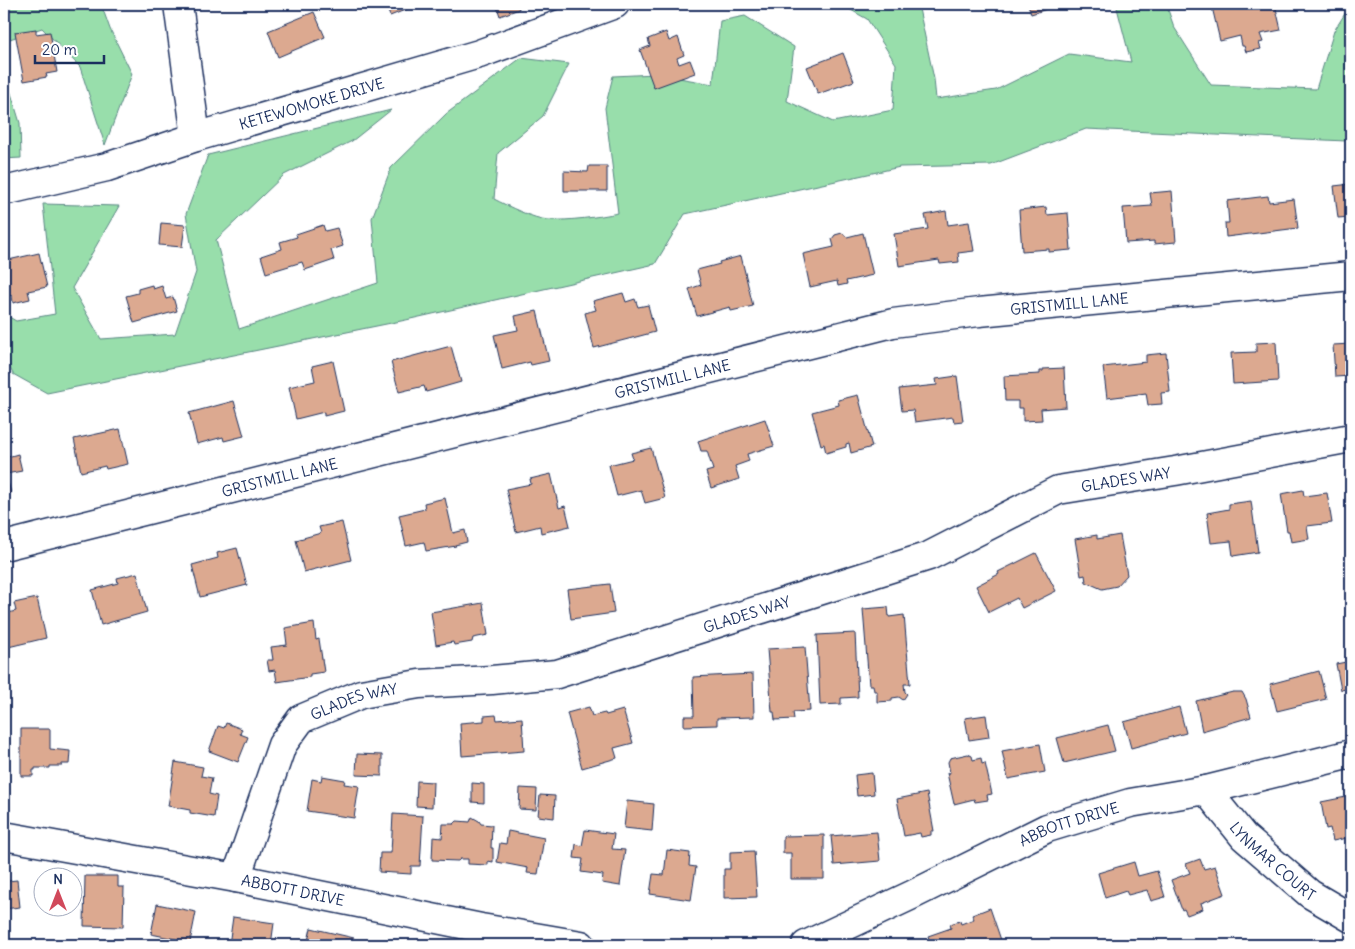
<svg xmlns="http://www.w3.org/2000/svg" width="1355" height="949" viewBox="0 0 1355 949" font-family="Delius,sans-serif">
<rect width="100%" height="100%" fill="#fff"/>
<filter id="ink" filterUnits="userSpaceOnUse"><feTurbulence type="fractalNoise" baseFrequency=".02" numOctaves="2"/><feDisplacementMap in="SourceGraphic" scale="10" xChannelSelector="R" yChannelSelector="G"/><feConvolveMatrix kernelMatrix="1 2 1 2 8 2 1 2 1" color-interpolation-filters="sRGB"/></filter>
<g filter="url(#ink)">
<g fill="#98deab" stroke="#5a8684">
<polygon points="4,4 101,4 110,29 132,74 105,145 80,67 42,28 4,41"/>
<path d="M840,4H918L934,79L936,99L996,90L1069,54L1131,62L1116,4H1166L1174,27L1211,85L1316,89L1334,31L1351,4V137L1346,141L1086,129L991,165L900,167L685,214L655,264L406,320L47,393L13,374L4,356V314L16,321L55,314L43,204L119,206L72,288L101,339L175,334L196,272L186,214L208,155L391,110L352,141L284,175L216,240L239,329L378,283L372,218L391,168L446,114L521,58L569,64L543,116L498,153L494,199C508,206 533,219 549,220C568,221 599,217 618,213L605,108L613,76L656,74L713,84L720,21L745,16L794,47L787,101L833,122L893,110L896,64L867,19Z"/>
<polygon points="4,70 20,123 21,158 4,159"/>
</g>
<g fill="#dca990" stroke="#1b2f5e">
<polygon points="385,4 420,4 390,16"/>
<polygon points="496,4 518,4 519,9 500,16"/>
<polygon points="1028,4 1063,4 1031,14"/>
<polygon points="1227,4 1275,4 1281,30 1260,34 1263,42 1259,43 1261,49 1246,52 1244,46 1242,46 1240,36 1220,41 1212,7"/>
<polygon points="314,12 325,37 278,57 268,31"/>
<polygon points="36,29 36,34 50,32 57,72 46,74 47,77 24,81 15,32"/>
<polygon points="666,32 669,41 678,37 684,55 677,58 679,64 690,60 695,73 654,88 640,50 650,46 648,39"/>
<polygon points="843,53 854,81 818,94 807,67"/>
<polygon points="589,166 607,166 607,191 564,191 564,171 588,172"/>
<polygon points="1351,184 1351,217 1338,218 1334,186"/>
<polygon points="1172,191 1176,242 1154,244 1154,241 1126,243 1123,208 1152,206 1150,193"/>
<polygon points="1268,196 1269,202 1294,199 1298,228 1226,237 1225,223 1229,223 1227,201"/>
<polygon points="1046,207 1047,215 1068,213 1071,250 1049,252 1049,249 1022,251 1019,210"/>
<polygon points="946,211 948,225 969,222 974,251 958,253 959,262 940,264 939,260 899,266 894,234 928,229 925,215"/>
<polygon points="161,223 185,225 182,247 159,245"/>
<polygon points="323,225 325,231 337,228 343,246 331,250 334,260 305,270 302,262 266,273 261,256 282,249 280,242 297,237 296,234"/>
<polygon points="842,233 847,237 863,233 873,275 846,281 847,284 838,286 837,281 810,287 803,254 834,247 832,239 835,235"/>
<polygon points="39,253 47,287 28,291 30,299 13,303 12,295 4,297 4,261"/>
<polygon points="741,256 753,306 731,311 730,307 697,316 689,289 701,285 697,270 720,264 719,262"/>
<polygon points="152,285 153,289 162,286 166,299 173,297 177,311 134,323 126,296 138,293 138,289"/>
<polygon points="623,293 626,302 635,299 638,307 648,305 655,332 594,348 585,313 596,310 593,301"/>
<polygon points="537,311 549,361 531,365 530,362 502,369 494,335 518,330 515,316"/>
<polygon points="1276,342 1278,381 1233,384 1231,353 1256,352 1256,343"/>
<polygon points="1351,344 1351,376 1335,377 1333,345"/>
<polygon points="451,346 461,382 426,392 424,386 399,392 391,362"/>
<polygon points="1166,353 1170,392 1161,393 1162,404 1148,405 1146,393 1107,398 1103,367 1146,362 1146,355"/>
<polygon points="333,361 344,411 324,416 324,412 296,419 289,387 315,381 312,366"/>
<polygon points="1064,368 1066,407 1041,409 1042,420 1023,421 1023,408 1018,408 1018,401 1005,401 1004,376 1040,374 1040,371 1043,371 1043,369"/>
<polygon points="957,376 963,421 954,422 953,417 915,422 913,410 902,411 899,389 937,385 936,379"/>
<polygon points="858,395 872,447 851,453 849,443 846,444 846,447 826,453 824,444 821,445 812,412 839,405 838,400"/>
<polygon points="234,401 244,436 224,441 223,437 197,444 189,413"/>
<polygon points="765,419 774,446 747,454 749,461 735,466 739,479 711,488 706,472 713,470 707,451 701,451 698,441"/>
<polygon points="120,429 128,464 106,469 105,466 81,472 74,439"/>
<polygon points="651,448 665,498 645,503 641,490 617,496 609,465 633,459 631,453"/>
<polygon points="18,454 22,471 6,474 11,493 4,495 4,458"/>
<polygon points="551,474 559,508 565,506 570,526 541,533 540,526 516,532 506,489 531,484 530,479"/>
<polygon points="1303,490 1304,496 1327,493 1332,523 1307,526 1309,539 1291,542 1289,531 1287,531 1281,494"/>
<polygon points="445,498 453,533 465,530 467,542 455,545 456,546 426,551 424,542 406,546 399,515 425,509 424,503"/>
<polygon points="1251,501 1258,552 1233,556 1231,541 1211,543 1207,513 1229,509 1229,504"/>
<polygon points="342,522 351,560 304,572 296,540 321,533 319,527"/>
<polygon points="1097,535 1097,539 1120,535 1127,575 1117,586 1102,589 1086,582 1085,575 1081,576 1075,539"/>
<polygon points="237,548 247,585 200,597 192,565 218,558 217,553"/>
<polygon points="1036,553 1056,591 1022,608 1017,598 989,612 976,586 999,574 998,572"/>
<polygon points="137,573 147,612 101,625 92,590 118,583 117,578"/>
<polygon points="610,584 614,613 571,619 567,589"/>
<polygon points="37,598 46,638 4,648 4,614 16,611 14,603"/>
<polygon points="483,603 488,635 473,638 472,642 454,645 453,642 436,645 431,612"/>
<polygon points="888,607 889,617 904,615 910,684 904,684 905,692 907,694 903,700 899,697 892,698 892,701 877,702 877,691 874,691 873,685 869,685 863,609"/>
<polygon points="314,623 316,640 319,639 324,672 310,674 310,677 277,682 275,670 269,671 267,660 273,660 271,647 287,645 285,628"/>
<polygon points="855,633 858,697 841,698 841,704 820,705 817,635"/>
<polygon points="805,647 810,711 793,712 794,719 775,720 774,712 772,712 767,649"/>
<polygon points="1351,661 1351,688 1341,690 1336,664"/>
<polygon points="1319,671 1326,699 1277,711 1270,684"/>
<polygon points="753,674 754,717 717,718 717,725 684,726 684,716 694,716 693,677"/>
<polygon points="1233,692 1242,692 1246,699 1251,717 1202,731 1196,701"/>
<polygon points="589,707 592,716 605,713 606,715 623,710 633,743 614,748 617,758 582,768 567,713"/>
<polygon points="1179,707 1186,733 1131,748 1124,722"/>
<polygon points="496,715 497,720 522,718 524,751 462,756 460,723 484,721 484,716"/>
<polygon points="986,715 989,737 969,740 965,718"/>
<polygon points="226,723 242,729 240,734 248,737 238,762 209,751 218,726 224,728"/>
<polygon points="1108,725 1115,751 1064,763 1057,738"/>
<polygon points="21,729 50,729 50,749 70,751 69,764 62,764 62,766 50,766 50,768 35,768 35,770 33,770 33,776 21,776"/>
<polygon points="1040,744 1045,772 1008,779 1002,751"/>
<polygon points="357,754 382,755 382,776 356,775"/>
<polygon points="968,754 972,756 973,760 981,758 982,764 985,763 992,794 987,795 988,800 975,802 974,799 954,804 947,773 950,773 948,762 950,758"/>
<polygon points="175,762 203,767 201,776 212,778 209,794 217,796 214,817 190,813 190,810 168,806"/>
<polygon points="872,773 874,794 857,796 855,775"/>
<polygon points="322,776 345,780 344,784 359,786 354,818 307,811 312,779 321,781"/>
<polygon points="417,781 433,782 432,807 416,806"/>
<polygon points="472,783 484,784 484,803 472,802"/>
<polygon points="520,788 537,789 536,810 519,809"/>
<polygon points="927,793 934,831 931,831 931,835 921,837 920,833 904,836 897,799"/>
<polygon points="540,795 555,796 554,818 538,816"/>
<polygon points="1351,796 1351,837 1333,841 1330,828 1326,829 1321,802"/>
<polygon points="627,801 654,804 652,831 624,828"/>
<polygon points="393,814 423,816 420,866 411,866 411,874 379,872 380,853 391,853"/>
<polygon points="472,817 479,821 481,824 492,825 491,848 493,848 493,862 488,861 488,865 468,864 468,859 460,859 458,861 432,860 433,837 442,838 443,824 454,824 457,821 470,822"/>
<polygon points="585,830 614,834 612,849 625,850 620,886 602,883 603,875 581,872 583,859 574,858 576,844 582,846"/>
<polygon points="508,831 544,838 538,874 527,873 528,868 497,862 500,843 506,844"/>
<polygon points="877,832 880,861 834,865 831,836"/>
<polygon points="824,835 824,879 791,879 791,853 783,853 783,836"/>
<polygon points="667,850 690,853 689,866 696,867 691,900 650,894 653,874 664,875"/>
<polygon points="754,851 757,897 724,898 724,869 730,869 730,852"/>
<polygon points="1200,859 1204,869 1215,866 1225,894 1201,903 1203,909 1187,915 1184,909 1182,910 1171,880 1190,873 1186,864"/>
<polygon points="1134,862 1138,876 1157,871 1165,897 1151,901 1147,890 1128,895 1126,891 1105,898 1098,873"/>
<polygon points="85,876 118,876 118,887 124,887 123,927 84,926"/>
<polygon points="7,878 8,881 17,880 20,907 4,909 4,879"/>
<polygon points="157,904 196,912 190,942 151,934"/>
<polygon points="990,908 1002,943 995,945 931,945 928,936 951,928 950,924 960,921 961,924 974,919 972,915"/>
<polygon points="233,917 274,923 271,945 229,945"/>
<polygon points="311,928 354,938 353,945 307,945"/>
<polygon points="400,940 424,943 425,940 433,941 433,945 435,945 399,945"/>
</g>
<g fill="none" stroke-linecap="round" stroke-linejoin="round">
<g stroke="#1b2f5e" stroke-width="31">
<g id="minor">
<polyline points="178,4 196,137"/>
<path id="s1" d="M4,191L107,167L196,137L479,54L615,4"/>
<path id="s2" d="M4,546L893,323L979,312L1351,276"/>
<path id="s3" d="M1206,790L1244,837L1310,894L1351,918"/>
<path id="s4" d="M4,836L236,878L481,928L581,945"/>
<path id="s5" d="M236,878L282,745L301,719L361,694L419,684L492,680L557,674L929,556L1058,490L1175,471L1351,438"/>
<path id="s6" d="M806,945L912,895L1047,828L1130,803L1206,790L1351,754"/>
</g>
</g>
<use href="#minor" stroke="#fff" stroke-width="28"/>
</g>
</g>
<g text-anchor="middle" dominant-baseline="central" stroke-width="5" stroke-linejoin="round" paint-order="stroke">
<g font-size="15" fill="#1b2f5e" stroke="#fff">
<text stroke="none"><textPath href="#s1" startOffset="320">KETEWOMOKE DRIVE</textPath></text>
<text stroke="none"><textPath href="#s2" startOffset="1094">GRISTMILL LANE</textPath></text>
<text stroke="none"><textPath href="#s2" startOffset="689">GRISTMILL LANE</textPath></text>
<text stroke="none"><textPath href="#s2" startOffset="284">GRISTMILL LANE</textPath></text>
<text stroke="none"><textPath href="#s5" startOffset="1039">GLADES WAY</textPath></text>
<text stroke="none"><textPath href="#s5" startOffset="634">GLADES WAY</textPath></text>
<text stroke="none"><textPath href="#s5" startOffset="229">GLADES WAY</textPath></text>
<text stroke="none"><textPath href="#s6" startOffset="290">ABBOTT DRIVE</textPath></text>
<text stroke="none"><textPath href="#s3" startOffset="98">LYNMAR COURT</textPath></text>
<text stroke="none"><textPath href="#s4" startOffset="294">ABBOTT DRIVE</textPath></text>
</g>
</g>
<rect width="1355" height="949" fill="none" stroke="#fff" stroke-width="20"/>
<rect x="10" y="10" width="1335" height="929" fill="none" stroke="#1b2f5e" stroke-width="2" filter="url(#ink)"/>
<g transform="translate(58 892)"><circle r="24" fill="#ffffff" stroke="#a4acbf"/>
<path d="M0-4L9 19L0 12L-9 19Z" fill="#d1495b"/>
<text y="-8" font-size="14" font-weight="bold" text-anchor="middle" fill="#1b2f5e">N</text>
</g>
<path d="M35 55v8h69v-8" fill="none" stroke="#1b2f5e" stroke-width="2.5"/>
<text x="42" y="55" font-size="15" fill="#1b2f5e" stroke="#ffffff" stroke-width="4" paint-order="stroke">20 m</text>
</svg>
